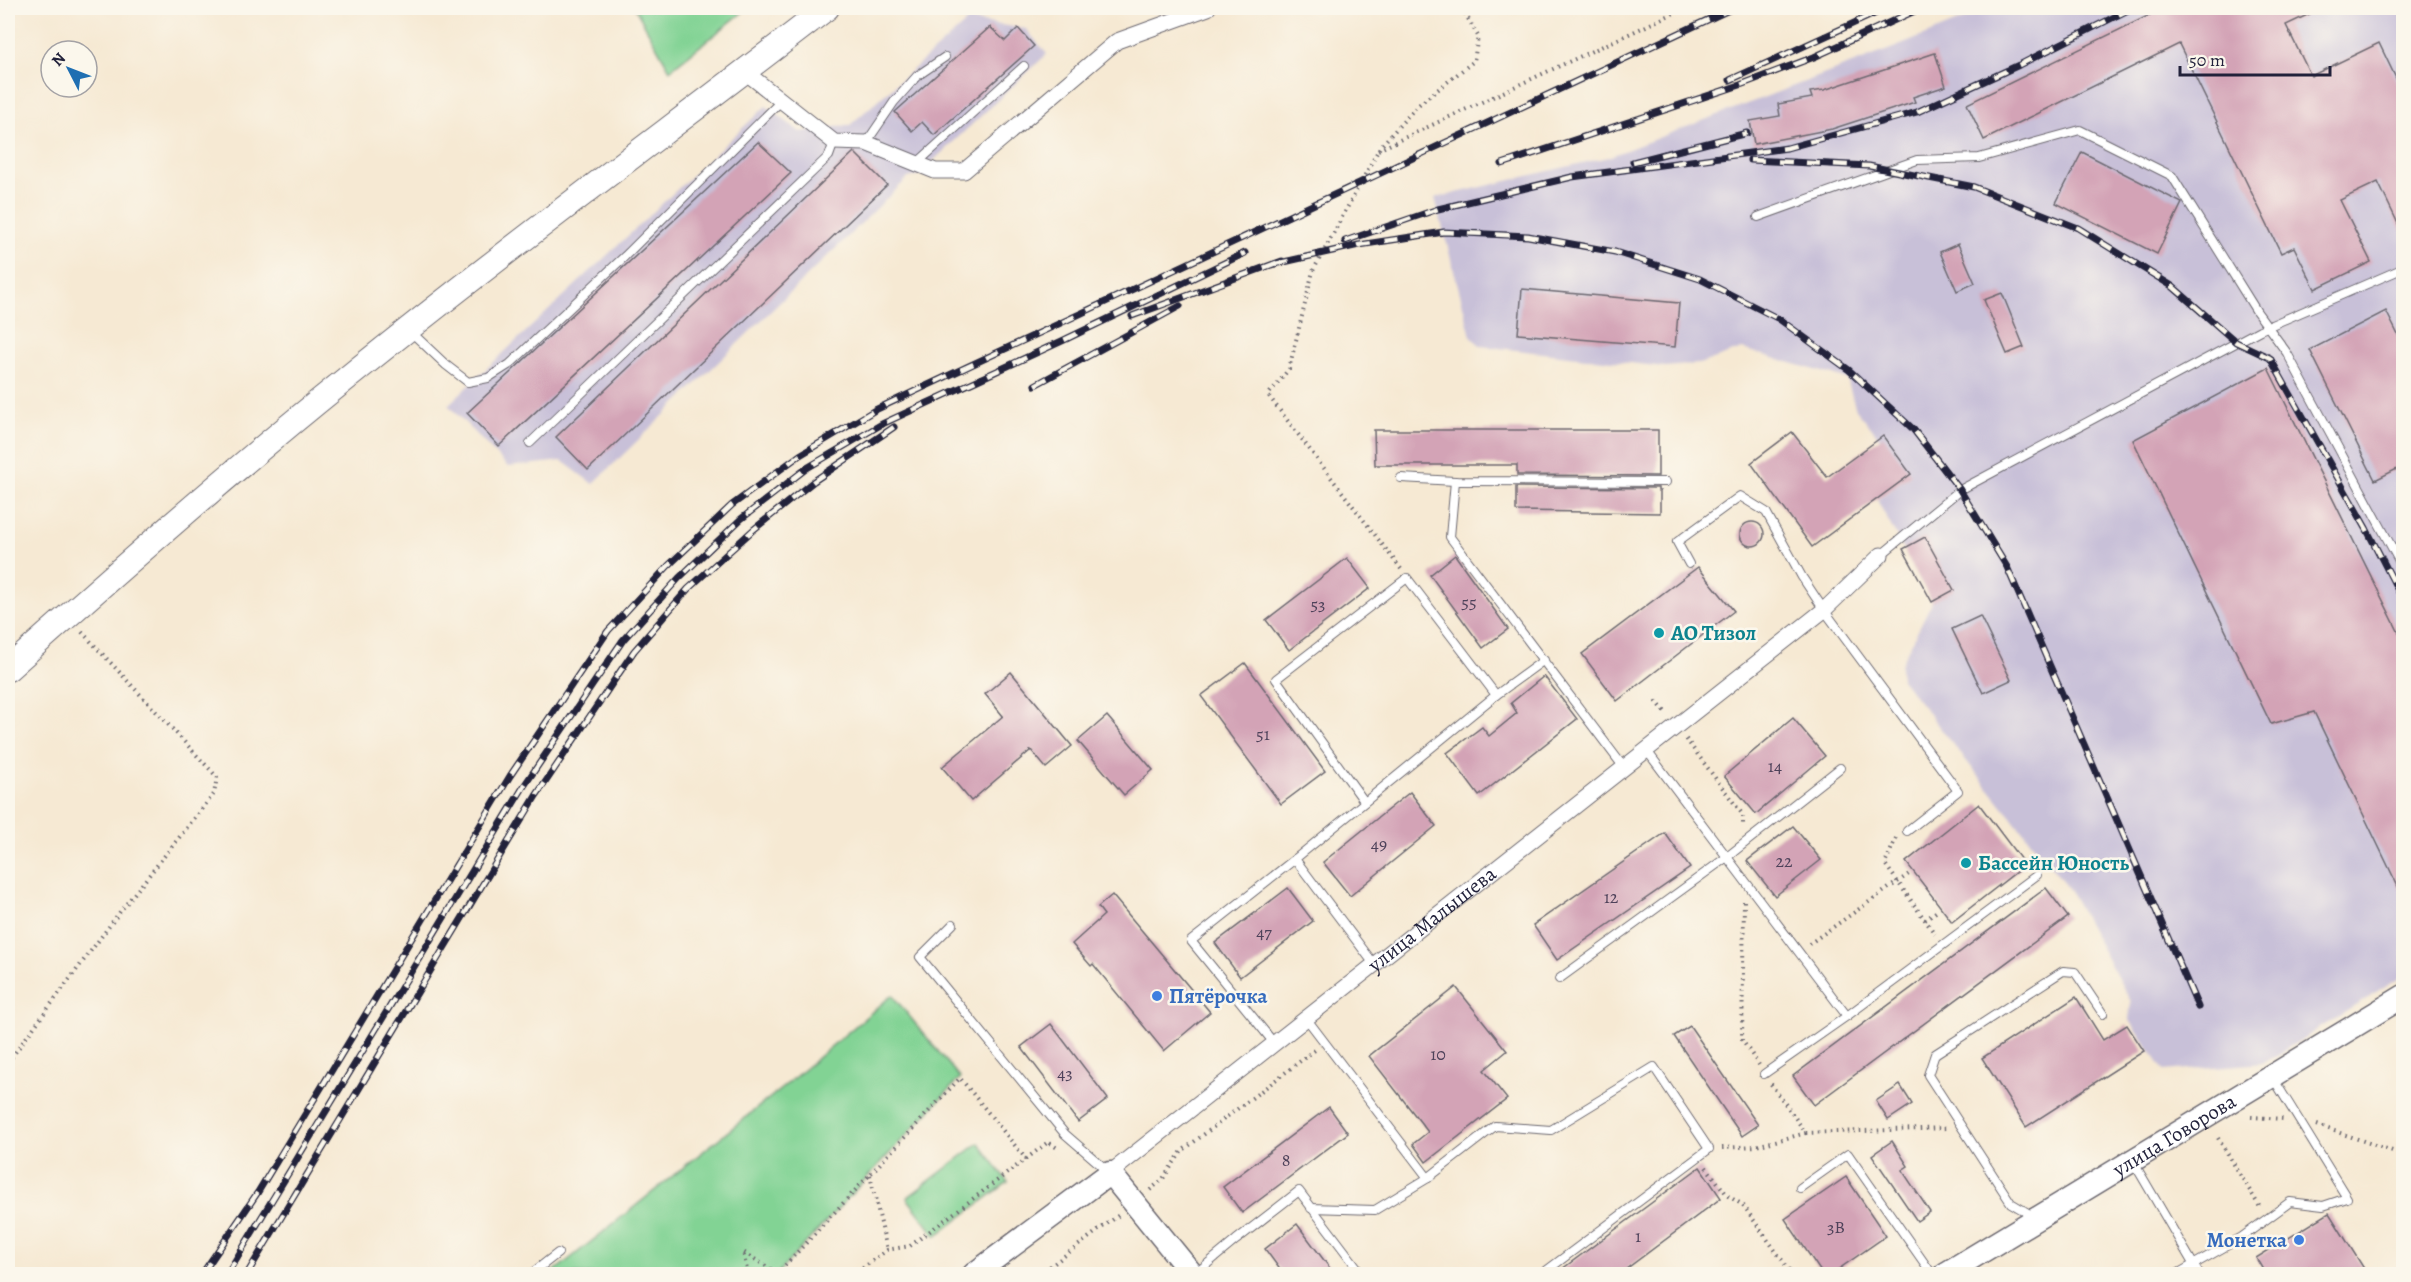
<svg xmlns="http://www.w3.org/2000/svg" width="2411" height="1282" viewBox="0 0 2411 1282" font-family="Alegreya,serif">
<rect width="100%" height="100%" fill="#fbf7ec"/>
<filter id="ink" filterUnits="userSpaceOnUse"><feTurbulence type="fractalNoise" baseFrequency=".0167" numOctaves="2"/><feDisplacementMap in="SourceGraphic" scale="12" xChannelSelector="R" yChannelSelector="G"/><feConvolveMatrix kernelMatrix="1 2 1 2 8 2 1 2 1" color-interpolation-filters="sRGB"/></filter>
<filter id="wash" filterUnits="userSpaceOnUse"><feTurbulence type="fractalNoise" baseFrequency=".008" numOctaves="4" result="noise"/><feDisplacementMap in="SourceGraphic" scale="24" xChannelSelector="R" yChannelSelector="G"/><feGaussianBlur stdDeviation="1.35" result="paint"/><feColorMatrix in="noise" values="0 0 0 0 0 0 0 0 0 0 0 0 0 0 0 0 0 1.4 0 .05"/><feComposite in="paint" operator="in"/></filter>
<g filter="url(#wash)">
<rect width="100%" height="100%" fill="#f6e9d3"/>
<g fill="#c8c0d8">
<polygon points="1992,8 2403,8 2403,976 2264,1063 2164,1071 2129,1019 2131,1002 2068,888 1901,679 1900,666 1932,602 1877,500 1911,474 1856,410 1847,379 1742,349 1699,364 1665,367 1481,346 1471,336 1435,198 1608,157 1896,47"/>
<polygon points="969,20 1026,29 1047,54 917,176 908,178 593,484 562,461 508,467 448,405 766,106 800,132 850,125"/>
</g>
<g fill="#82d394" stroke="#527a68" stroke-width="1.5">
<polygon points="635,8 748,8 670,70"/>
<polygon points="892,995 960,1078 777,1274 551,1274 782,1088"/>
<polygon points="979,1143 1008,1182 936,1236 907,1198"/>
</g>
<g id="blocks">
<g fill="#d3a3b6">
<polygon points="2164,8 2322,8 2286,25 2311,76 2379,43 2403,93 2403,234 2378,182 2340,200 2371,262 2315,289 2294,247 2281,253 2179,44 1984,140 1967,104"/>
<polygon points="990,27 1005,41 1018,28 1034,46 934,135 922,122 912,131 895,112"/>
<polygon points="1935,53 1946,86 1913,97 1915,102 1832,129 1754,144 1750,121 1780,116 1778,104 1812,98 1810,92 1824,90"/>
<polygon points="758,142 791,173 499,446 467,413"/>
<polygon points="854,152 887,185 588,470 556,437"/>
<polygon points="2082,152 2182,203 2157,254 2056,203"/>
<polygon points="1958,244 1975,283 1957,291 1940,252"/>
<polygon points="1522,289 1679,303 1675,347 1518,334"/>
<polygon points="2002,293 2024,347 2007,354 1984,300"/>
<polygon points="2386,311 2403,345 2403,466 2375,480 2310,350"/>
<polygon points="2268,368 2403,641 2403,897 2314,712 2271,724 2133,440"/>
<polygon points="1374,430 1658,430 1658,476 1517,475 1517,465 1375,465"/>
<polygon points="1792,432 1827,477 1883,436 1911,474 1812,547 1751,463"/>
<polygon points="1516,487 1658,488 1658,491 1660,491 1660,513 1516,511"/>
<circle cx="1752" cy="534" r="12"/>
<polygon points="1925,537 1954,590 1932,602 1903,549"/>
<polygon points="1455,555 1508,629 1483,648 1430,575"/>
<polygon points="1347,558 1370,588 1289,650 1266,620"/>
<polygon points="1698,567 1734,611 1617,701 1582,654"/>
<polygon points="1980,616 2011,680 1983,693 1952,629"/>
<polygon points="1245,663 1325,771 1281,804 1201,696"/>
<polygon points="1011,672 1072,746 1046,768 1031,750 971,801 942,767 1003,716 985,694"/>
<polygon points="1544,676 1577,719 1479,796 1447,753 1482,727 1489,736 1517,713 1511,703"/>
<polygon points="1107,716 1153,770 1124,795 1078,741"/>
<polygon points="1793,718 1825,756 1756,814 1724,776"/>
<polygon points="1410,792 1436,826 1350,896 1323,862"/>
<polygon points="1979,804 2025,865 1952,922 1906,862"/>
<polygon points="1793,826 1821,860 1775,896 1747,861"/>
<polygon points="1665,833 1690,868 1557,960 1533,925"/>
<polygon points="1288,888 1313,921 1240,977 1215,943"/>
<polygon points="2046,888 2068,917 1814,1105 1793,1076"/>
<polygon points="1112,895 1210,1012 1164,1051 1093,964 1091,966 1072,944 1104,915 1098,907"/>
<polygon points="1456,987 1507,1051 1484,1070 1507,1099 1426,1162 1413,1144 1428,1132 1369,1056"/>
<polygon points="2076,997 2103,1040 2127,1025 2144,1051 2026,1127 1982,1058"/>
<polygon points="1051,1024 1108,1099 1078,1122 1021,1047"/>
<polygon points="1690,1026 1758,1125 1742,1136 1674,1036"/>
<polygon points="1900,1085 1912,1104 1888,1120 1876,1101"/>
<polygon points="1329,1107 1348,1133 1242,1213 1223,1187"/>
<polygon points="1892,1141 1908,1166 1902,1170 1930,1212 1917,1221 1872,1155"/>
<polygon points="1700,1167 1721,1198 1618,1275 1554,1275"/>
<polygon points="1846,1177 1886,1236 1830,1275 1823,1275 1785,1219"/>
<polygon points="2329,1213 2368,1275 2266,1275 2256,1258"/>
<polygon points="1297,1224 1335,1275 1284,1275 1265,1249"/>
</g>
</g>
</g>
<g filter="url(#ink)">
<use href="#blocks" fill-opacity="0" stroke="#6c6870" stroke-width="1.5"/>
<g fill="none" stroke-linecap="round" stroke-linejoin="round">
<g stroke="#6c6870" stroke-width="10">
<g id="lane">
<polyline points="866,143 894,102 917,76 945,57"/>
<polyline points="916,164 1024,66"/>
<polyline points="1758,217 1917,160 1979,158 2080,130 2172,176 2257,312 2287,353 2404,570"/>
<polyline points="410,331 446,365 468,382 488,378 510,364 625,256 782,100"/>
<polyline points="530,443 829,156 834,142"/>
<polyline points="1401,478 1455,481 1666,482"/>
<polyline points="1455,481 1450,537 1625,769"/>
<polyline points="1881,555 1960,490 2260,330 2404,268"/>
<polyline points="1689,564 1677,542 1740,496 1766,512 1802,577 1824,610 1958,791 1907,831"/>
<polyline points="1647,751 1847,1016 1764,1074"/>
<polyline points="1364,801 1276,679 1407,578 1496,695"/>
<polyline points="953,924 920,957 1065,1134 1109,1172"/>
<polyline points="1374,964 1295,859 1496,695 1544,660"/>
<polyline points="1559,979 1727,857 1840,768"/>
<polyline points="1847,1016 2037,875"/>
<polyline points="1306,1018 1428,1178 1375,1210 1311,1208"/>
<polyline points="1274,1043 1191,941 1295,859"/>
<polyline points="2134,1163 2199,1274"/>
<polyline points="1428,1178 1495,1126 1551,1130 1654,1067 1709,1149 1542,1274"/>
<polyline points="1800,1188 1848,1154 1932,1274"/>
<polyline points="2033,1216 2011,1203 1928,1075 1935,1054 2063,971 2075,972 2103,1014"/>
<polyline points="531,1274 558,1253"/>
<polyline points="1195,1274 1236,1240 1299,1191 1362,1274"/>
<polyline points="2177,1274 2242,1237 2290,1202 2323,1206 2347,1198 2273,1078"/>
</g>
</g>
<g stroke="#6c6870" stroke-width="17">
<g id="street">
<polyline points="744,71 834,142 866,143 935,171 964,171 1117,41 1208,8"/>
<path id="s1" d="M1110,1173L1824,610L1881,555"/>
</g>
</g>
<g stroke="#6c6870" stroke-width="25">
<g id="secondary">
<polyline points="974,1274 1110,1173 1192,1274"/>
<path id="s2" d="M1945,1274L2404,996"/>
</g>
</g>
<g stroke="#6c6870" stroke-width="26">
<path id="primary" d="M8,669C117,572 227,475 341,383C500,254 665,133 827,8"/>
</g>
<g stroke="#6c6870" stroke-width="4" stroke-dasharray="1.5 4.5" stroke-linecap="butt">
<polyline points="1378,150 1685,8"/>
<polyline points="1401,569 1268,395 1289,369 1313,271 1380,147 1417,106 1474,61 1478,36 1462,8"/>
<polyline points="1656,701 1667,714"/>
<polyline points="1686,739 1743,815 1743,827"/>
<polyline points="1896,838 1885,864 1935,934"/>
<polyline points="1744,901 1742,1040 1759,1065"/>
<polyline points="1925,920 1937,911"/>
<polyline points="1809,944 1909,874"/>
<polyline points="8,1062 122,909 214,794 217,777 82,632"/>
<polyline points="1771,1084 1806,1133 1948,1128"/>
<polyline points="2251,1117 2284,1119"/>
<polyline points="2317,1125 2404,1155"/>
<polyline points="2218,1138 2261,1209"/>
<polyline points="1722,1148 1756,1146 1806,1133"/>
<polyline points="1026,1159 1048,1142 1059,1149"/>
<polyline points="1706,1167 1728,1196 1743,1205 1792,1274"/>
<polyline points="870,1175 887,1250"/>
<polyline points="1150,1190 1162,1180 1182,1151 1315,1050"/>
<polyline points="748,1274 743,1252 779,1274"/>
<polyline points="777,1274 960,1078 1026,1159 910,1246 887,1250 855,1274"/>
<polyline points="1040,1274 1119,1215"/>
</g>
<use href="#lane" stroke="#fff" stroke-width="8"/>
<use href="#street" stroke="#fff" stroke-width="15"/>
<use href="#secondary" stroke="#fff" stroke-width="22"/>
<use href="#primary" stroke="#fff" stroke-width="24"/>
<g stroke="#22223b" stroke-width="7">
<g id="rail">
<polyline points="1730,80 1887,8"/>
<polyline points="1750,160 1869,166 1974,187 2078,228 2172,286 2236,342 2270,358 2366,528 2404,602"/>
<polyline points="1633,162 1747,133"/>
<polyline points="1502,164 1740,85 1814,57 1921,8"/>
<polyline points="1345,241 1438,209 1572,177 1787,148 1917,112 2019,65 2132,8"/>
<polyline points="1275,264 1359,245 1444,232 1528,236 1615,252 1700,279 1779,319 1849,370 1913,429 1960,490 2007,567 2198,1007"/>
<polyline points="1132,316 1282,261"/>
<polyline points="1035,385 1180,306"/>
<polyline points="202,1274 258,1192 510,776 608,631 668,566 732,505 800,455 875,410 1733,8"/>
<polyline points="227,1274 524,786 623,640 679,578 741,519 807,468 882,424 1062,341 1245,253"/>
<polyline points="247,1274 536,796 634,651 688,589 753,530 814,481 894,427"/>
</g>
</g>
<use href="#rail" stroke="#fbf7ec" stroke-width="4.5" stroke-dasharray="14" stroke-linecap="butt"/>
</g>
</g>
<g fill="#0f9aa8" stroke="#fbf7ec" stroke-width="2">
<circle cx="1659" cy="633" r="6"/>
<circle cx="1966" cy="863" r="6"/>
</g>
<g fill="#3f7fe0" stroke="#fbf7ec" stroke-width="2">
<circle cx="1157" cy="996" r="6"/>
<circle cx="2299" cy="1240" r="6"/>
</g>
<g text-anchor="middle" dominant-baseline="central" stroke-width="5" stroke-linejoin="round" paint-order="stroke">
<g font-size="18" fill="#4e425a">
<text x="1469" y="602">55</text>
<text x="1318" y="604">53</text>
<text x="1263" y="734">51</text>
<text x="1775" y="766">14</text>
<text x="1379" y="844">49</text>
<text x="1784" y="861">22</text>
<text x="1611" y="897">12</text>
<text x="1264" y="932">47</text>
<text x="1438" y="1054">10</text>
<text x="1065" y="1073">43</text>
<text x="1286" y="1160">8</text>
<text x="1836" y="1227">3В</text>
<text x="1638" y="1236">1</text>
</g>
<g font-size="21" font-weight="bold" fill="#0d838f" stroke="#fbf7ec" text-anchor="start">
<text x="1671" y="633">АО Тизол</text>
<text x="1978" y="863">Бассейн Юность</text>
</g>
<g font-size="21" fill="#22223b" stroke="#fbf7ec">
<text stroke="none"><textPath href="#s1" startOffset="410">улица Малышева</textPath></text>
<text stroke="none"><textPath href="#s2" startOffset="268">улица Говорова</textPath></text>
</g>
<g font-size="21" font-weight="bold" fill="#366cbe" stroke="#fbf7ec" text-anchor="start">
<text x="1169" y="996">Пятёрочка</text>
<text x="2287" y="1240" text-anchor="end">Монетка</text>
</g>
</g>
<rect width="2411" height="1282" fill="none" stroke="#fbf7ec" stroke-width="30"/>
<g transform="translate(69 69) rotate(312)"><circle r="28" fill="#fbf7ec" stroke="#a4a2a5" stroke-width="1.5"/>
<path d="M0-4.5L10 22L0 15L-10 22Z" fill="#1f6fb2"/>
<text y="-9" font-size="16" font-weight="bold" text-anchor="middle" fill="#22223b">N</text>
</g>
<path d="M2180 66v9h150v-9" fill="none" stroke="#22223b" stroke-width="3"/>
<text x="2189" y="66" font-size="18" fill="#22223b" stroke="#fbf7ec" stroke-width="4.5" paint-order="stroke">50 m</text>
</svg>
